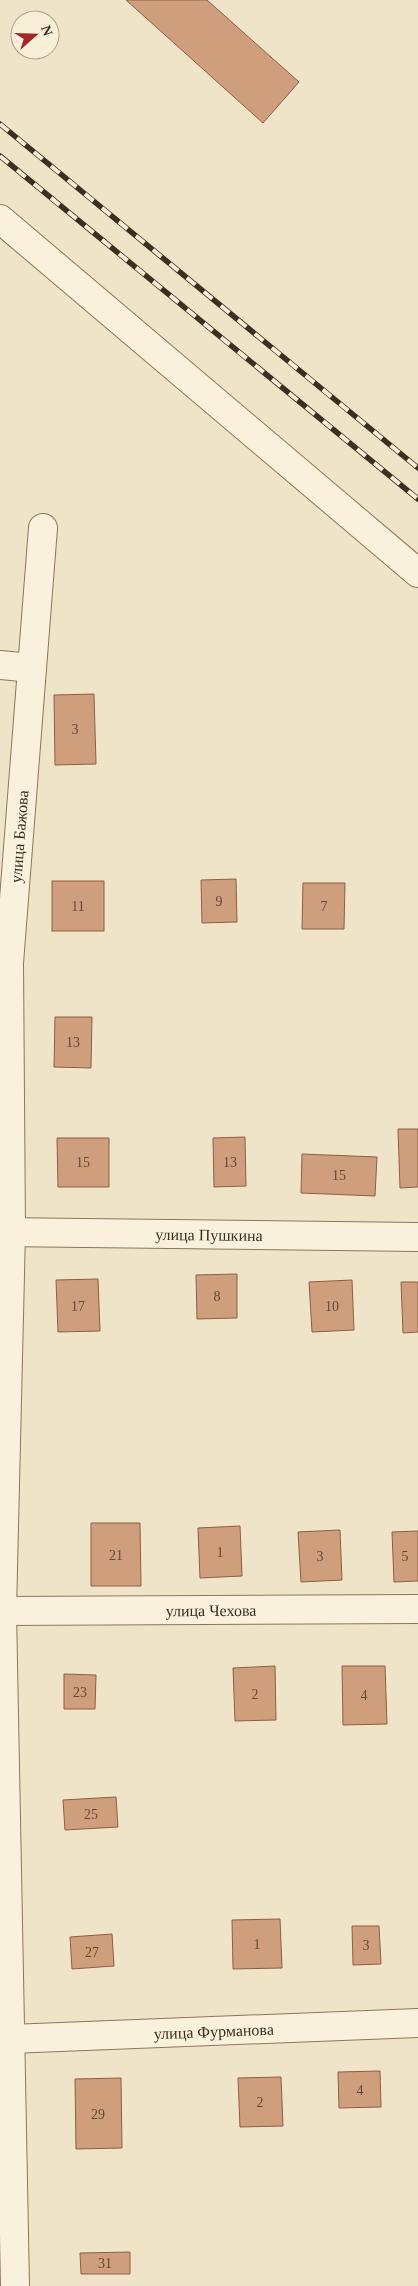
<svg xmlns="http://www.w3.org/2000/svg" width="418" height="2286" viewBox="0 0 418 2286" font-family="'Times New Roman',serif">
<rect width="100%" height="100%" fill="#f0e4c8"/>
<g fill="#cf9f7d" stroke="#8d5f41">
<polygon points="126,0 207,0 299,82 263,123"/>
<polygon points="94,694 96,764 55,765 54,695"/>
<polygon points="236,879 237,922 202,923 201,880"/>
<rect x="52" y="881" width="52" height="50"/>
<polygon points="303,883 345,883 344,929 302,929"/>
<polygon points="55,1017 92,1017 91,1068 54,1067"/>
<polygon points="398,1129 418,1129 418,1187 400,1188"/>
<polygon points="245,1137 246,1186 214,1187 213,1138"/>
<polygon points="57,1138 109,1138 109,1187 58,1187"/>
<polygon points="302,1154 377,1157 375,1196 301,1193"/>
<polygon points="237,1274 237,1318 197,1319 196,1275"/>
<polygon points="98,1279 100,1331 58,1332 56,1280"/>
<polygon points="352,1280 354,1330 312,1332 309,1282"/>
<polygon points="401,1282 418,1282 418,1332 403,1333"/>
<polygon points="91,1523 140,1523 141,1586 91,1586"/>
<polygon points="240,1526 242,1576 200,1578 198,1528"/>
<polygon points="340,1530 342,1580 301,1582 298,1532"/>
<polygon points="418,1531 418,1581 394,1582 392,1532"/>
<polygon points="275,1666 276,1720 235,1721 233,1668"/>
<polygon points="342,1666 385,1666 387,1724 343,1725"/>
<polygon points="64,1674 96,1675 95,1709 64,1709"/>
<polygon points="116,1797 118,1827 65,1830 63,1800"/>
<polygon points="280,1919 282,1968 233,1969 232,1920"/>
<polygon points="352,1926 379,1926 381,1964 353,1965"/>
<polygon points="112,1934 114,1966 72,1969 70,1937"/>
<polygon points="380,2071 381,2107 339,2108 338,2072"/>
<polygon points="281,2077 283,2126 240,2127 238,2078"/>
<polygon points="121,2078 122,2148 76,2149 75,2079"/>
<polygon points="130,2252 130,2274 81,2274 80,2253"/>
</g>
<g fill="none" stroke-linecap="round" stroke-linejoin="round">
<g stroke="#8d765c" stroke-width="30">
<g id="minor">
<polyline points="0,219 418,573"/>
<polyline points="0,665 32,668"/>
<path id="s1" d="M0,1232L418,1237"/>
<path id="s2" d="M2,1611L418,1609"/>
<path id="s3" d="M10,2039L418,2023"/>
<path id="s4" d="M15,2286L2,1611L11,1232L9,963L43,528"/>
</g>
</g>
<use href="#minor" stroke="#faf1dc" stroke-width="28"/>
<g stroke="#3d2e20" stroke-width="5.5">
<g id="rail">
<polyline points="0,124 418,468"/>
<polyline points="0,156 418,499"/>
</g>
</g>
<use href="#rail" stroke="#f7eed8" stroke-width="4" stroke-dasharray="11" stroke-linecap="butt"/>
</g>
<g text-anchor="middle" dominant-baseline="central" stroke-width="4.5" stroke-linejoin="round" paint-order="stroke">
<g font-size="14" fill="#624a37">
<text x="75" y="729">3</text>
<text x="219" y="901">9</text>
<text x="78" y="906">11</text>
<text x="324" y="906">7</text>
<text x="73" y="1042">13</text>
<text x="83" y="1162">15</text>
<text x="230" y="1162">13</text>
<text x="339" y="1175">15</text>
<text x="217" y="1296">8</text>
<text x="78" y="1306">17</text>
<text x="332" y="1306">10</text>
<text x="220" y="1552">1</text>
<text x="116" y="1555">21</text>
<text x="320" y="1556">3</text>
<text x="405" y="1556">5</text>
<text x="80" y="1692">23</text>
<text x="255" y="1694">2</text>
<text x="364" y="1695">4</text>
<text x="91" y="1814">25</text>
<text x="257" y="1944">1</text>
<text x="366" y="1945">3</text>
<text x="92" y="1952">27</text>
<text x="360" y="2090">4</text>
<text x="260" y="2102">2</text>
<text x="98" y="2114">29</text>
<text x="105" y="2263">31</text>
</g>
<g font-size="16" fill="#3d2e20" stroke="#f7eed8">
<text stroke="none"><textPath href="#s4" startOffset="1450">улица Бажова</textPath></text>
<text stroke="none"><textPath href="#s1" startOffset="209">улица Пушкина</textPath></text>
<text stroke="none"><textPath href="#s2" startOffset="209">улица Чехова</textPath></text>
<text stroke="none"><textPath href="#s3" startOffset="204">улица Фурманова</textPath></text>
</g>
</g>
<g transform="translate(35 35) rotate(70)"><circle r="24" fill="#f7eed8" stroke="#ada18e"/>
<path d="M0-4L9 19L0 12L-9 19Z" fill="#9e2a2b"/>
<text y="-8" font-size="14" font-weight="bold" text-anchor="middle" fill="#3d2e20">N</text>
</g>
</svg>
